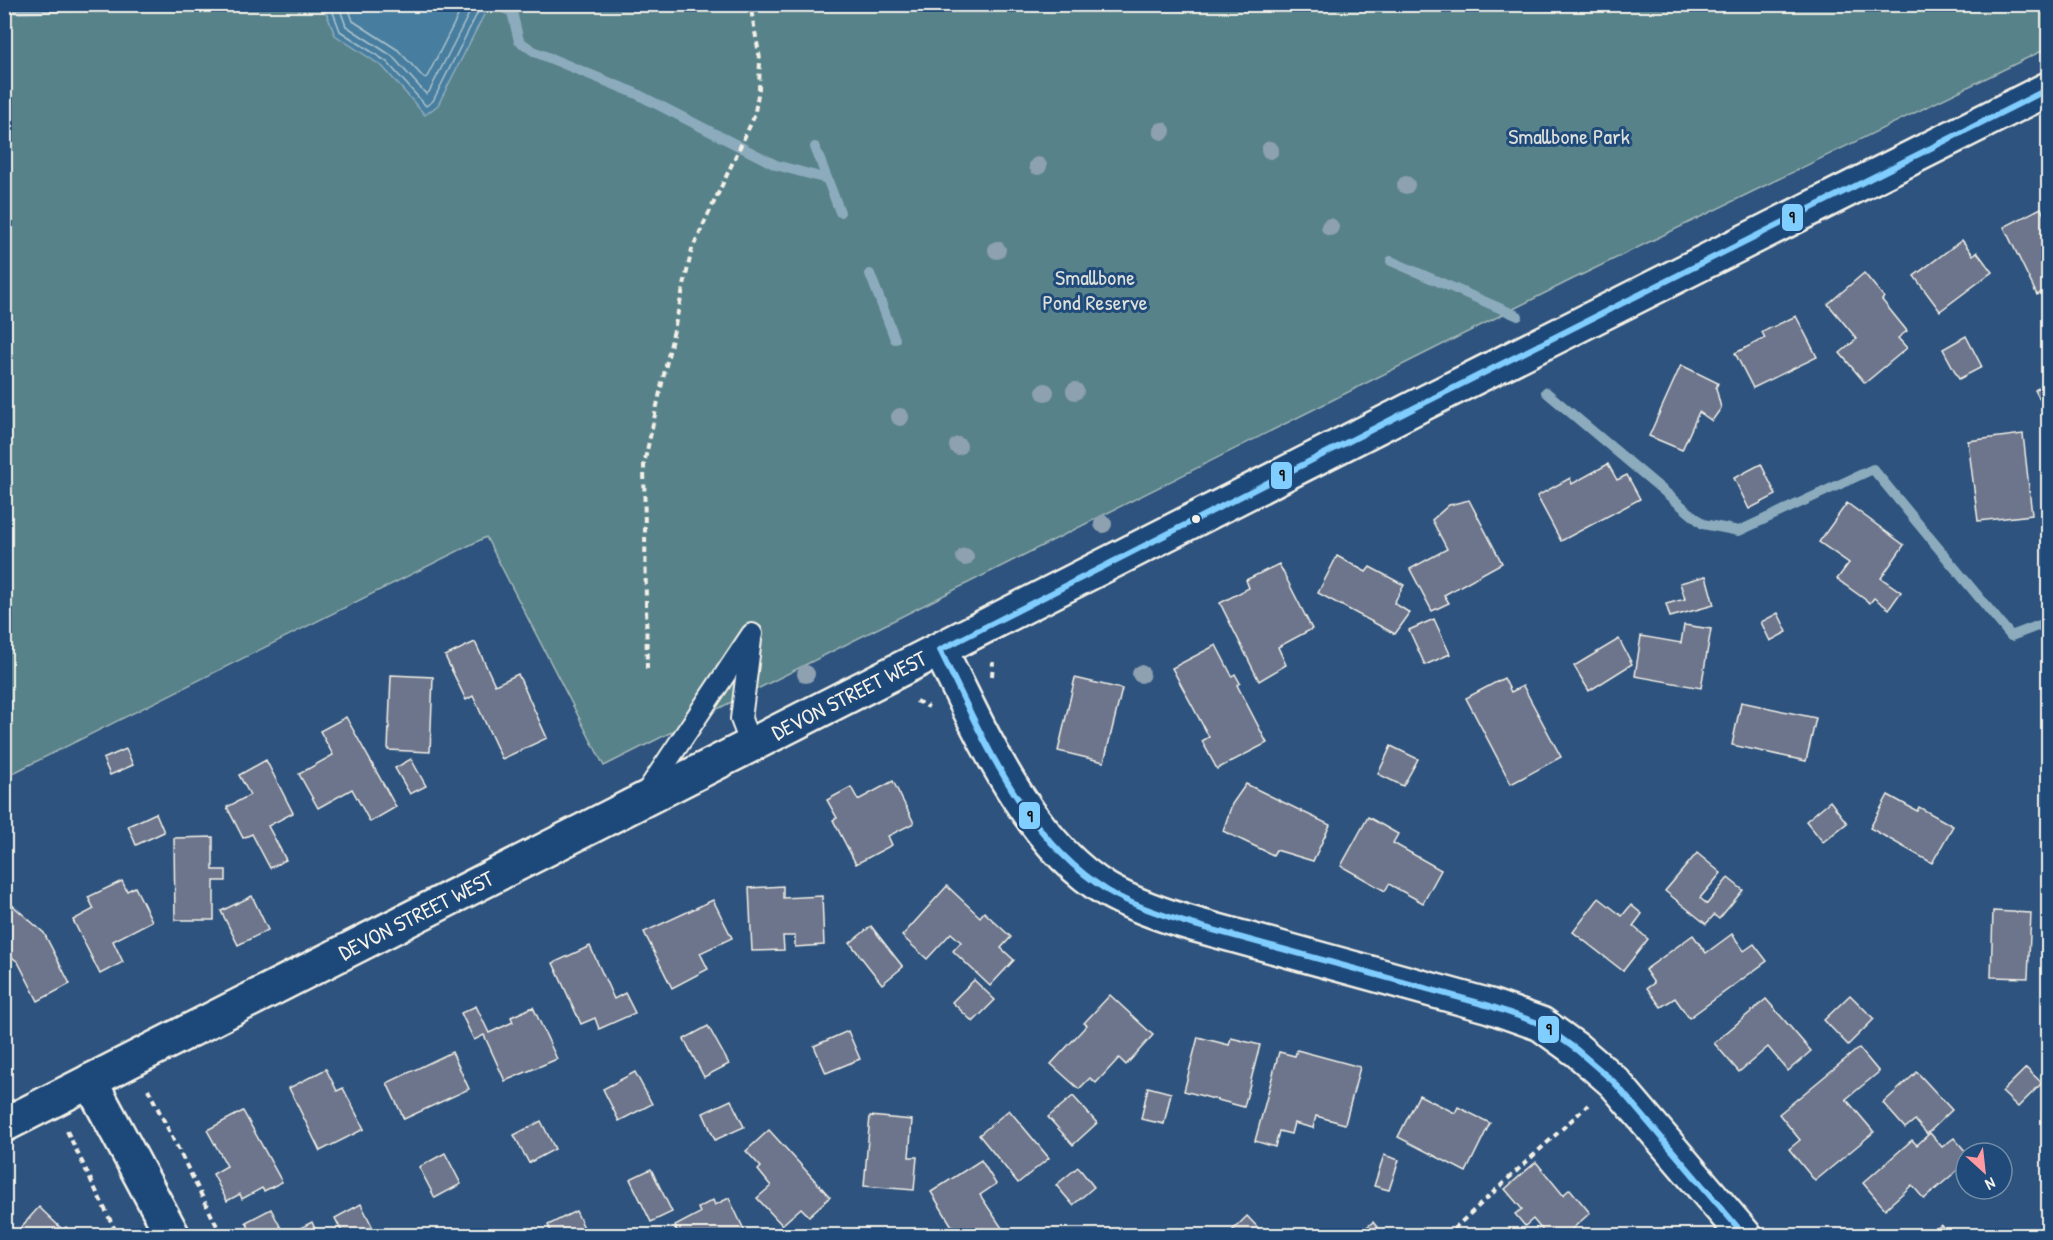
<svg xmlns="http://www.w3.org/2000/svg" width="2053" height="1240" viewBox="0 0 2053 1240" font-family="'Patrick Hand',sans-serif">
<rect width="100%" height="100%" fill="#2e537e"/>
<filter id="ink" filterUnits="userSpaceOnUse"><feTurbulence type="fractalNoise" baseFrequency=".0167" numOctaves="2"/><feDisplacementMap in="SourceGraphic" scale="12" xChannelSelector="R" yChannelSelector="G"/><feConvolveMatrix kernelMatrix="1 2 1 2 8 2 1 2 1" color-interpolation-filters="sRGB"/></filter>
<g filter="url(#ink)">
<polygon fill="#58828a" stroke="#a6bab9" stroke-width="1.5" points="5,5 2048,5 2048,48 1571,280 604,766 486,537 5,777"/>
<polygon fill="#467ea0" stroke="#8cacbd" stroke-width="1.5" points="323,5 323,4 489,5 438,105 425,115 383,67 335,35"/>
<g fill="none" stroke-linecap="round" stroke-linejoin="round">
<g stroke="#aec3cb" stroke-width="1.5">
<polyline points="330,4 340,31 387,62 426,106 433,101 482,4"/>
<polyline points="338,4 346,26 392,56 426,94 429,92 474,4"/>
<polyline points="347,4 353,21 398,50 424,78 427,77 464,4"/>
</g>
<g stroke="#8cacbd" stroke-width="10">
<polyline points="8,4 17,9 156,4"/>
<polyline points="494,4 512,12 519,41 535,52 635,93 776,165 827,179"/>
<polyline points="815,147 840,212"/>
<polyline points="1391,261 1518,316"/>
<polyline points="870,274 895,339"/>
<polyline points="1546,392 1703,524 1739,531 1873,469 2011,636 2048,622"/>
</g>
</g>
<g fill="#6c758c" stroke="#f4f1e8" stroke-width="1.5">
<polygon points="2041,208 2048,224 2048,289 2037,295 2004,227"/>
<polygon points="1962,240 1973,255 1977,252 1992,272 1940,311 1914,276"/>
<polygon points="1864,273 1884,297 1882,300 1907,331 1898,338 1907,348 1865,383 1840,353 1857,339 1828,304"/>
<polygon points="1796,316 1817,357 1753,388 1735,353 1765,338 1762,332"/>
<polygon points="1966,336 1982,367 1959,379 1943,349"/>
<polygon points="1681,365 1718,383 1716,388 1721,408 1712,421 1699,412 1682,450 1649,436"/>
<polygon points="2048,382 2048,415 2035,390"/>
<polygon points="2023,434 2032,515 1978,521 1968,441"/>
<polygon points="1608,464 1617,480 1627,475 1640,499 1561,541 1537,496 1570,478 1572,484"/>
<polygon points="1761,464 1776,495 1749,509 1734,478"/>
<polygon points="1469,500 1502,563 1444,595 1449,603 1432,611 1410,569 1447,549 1432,520 1449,505"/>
<polygon points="1847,503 1904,545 1881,578 1901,592 1889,609 1874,598 1870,603 1837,579 1849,563 1819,542"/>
<polygon points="1337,556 1366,572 1370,567 1404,585 1394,603 1410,613 1395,634 1318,593"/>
<polygon points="1279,564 1312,629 1278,647 1286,665 1259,681 1220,603 1249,588 1246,580"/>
<polygon points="1706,576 1714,605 1670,617 1666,604 1685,599 1680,583"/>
<polygon points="1778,613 1787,632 1770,641 1761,622"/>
<polygon points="1434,619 1450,654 1425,665 1409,630"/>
<polygon points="1684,625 1711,629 1701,688 1635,676 1641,636 1681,643"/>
<polygon points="1619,639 1632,664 1589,691 1574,666"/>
<polygon points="475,642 495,685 518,674 547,738 502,759 473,696 466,700 445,656"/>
<polygon points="1216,645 1232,676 1235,674 1240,683 1237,685 1267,743 1217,769 1202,741 1209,737 1172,668"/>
<polygon points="391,675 433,677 430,752 388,750"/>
<polygon points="1075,678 1122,689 1104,762 1058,751"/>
<polygon points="1504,678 1511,692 1523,686 1561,757 1511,784 1466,698"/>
<polygon points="1741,702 1816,718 1806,761 1732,745"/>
<polygon points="346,717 396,807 370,822 352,789 318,808 299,774 333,755 320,731"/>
<polygon points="1391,746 1418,759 1403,786 1378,774"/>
<polygon points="126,749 133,765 110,775 103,759"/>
<polygon points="411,759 426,786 410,794 395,768"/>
<polygon points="266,760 293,813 268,826 286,860 270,868 252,834 243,838 227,807 250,795 239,775"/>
<polygon points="893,781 914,823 888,836 892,845 856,864 833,820 837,818 827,800 851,787 858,800"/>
<polygon points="1246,784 1330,825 1313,861 1276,850 1273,855 1223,831 1232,804"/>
<polygon points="1888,795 1917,811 1919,807 1953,826 1932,863 1870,828"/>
<polygon points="1830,801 1847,823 1823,842 1806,821"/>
<polygon points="156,813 164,832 136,845 128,826"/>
<polygon points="1368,817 1398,834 1393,843 1441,870 1423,903 1389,884 1385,891 1341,866"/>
<polygon points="213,837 213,870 226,870 226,881 214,881 214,920 175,920 174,838"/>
<polygon points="1697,853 1721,873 1700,898 1707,904 1728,878 1743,890 1719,919 1714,915 1706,924 1665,891"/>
<polygon points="122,881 127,891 135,887 152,921 113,941 123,962 100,974 73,920 94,909 88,897"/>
<polygon points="783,886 783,898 822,896 824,945 795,947 795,936 783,936 784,950 752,951 749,888"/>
<polygon points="947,886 980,917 984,912 1011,937 1001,948 1014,960 990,986 953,951 961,942 951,933 927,959 902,936"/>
<polygon points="252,896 268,930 238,945 221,911"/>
<polygon points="1599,898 1622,916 1631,905 1642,914 1633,926 1648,939 1623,971 1573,932"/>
<polygon points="713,900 732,938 700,953 708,969 672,988 644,932"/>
<polygon points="11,904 44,933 70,984 38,1001 18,962 4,951 4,911"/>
<polygon points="1993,911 2031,913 2028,978 1991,977"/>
<polygon points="871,926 903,967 882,984 850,943"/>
<polygon points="1732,934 1744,951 1754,944 1767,961 1689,1018 1675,998 1661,1007 1647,988 1654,983 1645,970 1693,935 1706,953"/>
<polygon points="590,946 614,999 625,993 635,1013 599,1029 595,1018 581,1024 553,963"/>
<polygon points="974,980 995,1000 973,1022 952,1002"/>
<polygon points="1110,995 1153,1035 1126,1065 1119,1058 1096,1083 1090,1078 1079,1089 1051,1064 1087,1025 1084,1023"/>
<polygon points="1850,995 1874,1019 1848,1045 1824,1020"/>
<polygon points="1766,999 1811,1051 1788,1071 1768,1047 1739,1072 1714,1043"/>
<polygon points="476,1006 489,1033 513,1022 511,1017 533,1007 557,1059 505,1081 484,1035 474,1040 461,1013"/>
<polygon points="708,1026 729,1064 704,1077 684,1039"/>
<polygon points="848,1031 860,1059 826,1073 814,1046"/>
<polygon points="1198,1037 1229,1045 1231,1038 1260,1045 1244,1107 1184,1091"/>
<polygon points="1859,1048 1879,1072 1846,1099 1874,1132 1815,1181 1789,1149 1800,1140 1779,1114"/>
<polygon points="1297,1050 1360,1067 1345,1124 1316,1116 1313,1128 1294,1123 1291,1134 1279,1131 1275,1147 1255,1141 1279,1052 1295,1056"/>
<polygon points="452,1052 469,1089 404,1119 387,1083"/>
<polygon points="2026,1068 2042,1083 2018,1107 2002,1092"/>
<polygon points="326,1069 337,1091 343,1088 364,1129 320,1151 289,1088"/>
<polygon points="635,1072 652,1104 619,1121 603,1089"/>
<polygon points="1917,1072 1952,1110 1927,1134 1915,1120 1905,1128 1883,1103"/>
<polygon points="1148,1087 1171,1093 1164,1124 1141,1119"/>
<polygon points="1419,1095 1455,1113 1458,1107 1490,1123 1466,1172 1398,1137"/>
<polygon points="1073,1096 1097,1123 1073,1145 1048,1117"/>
<polygon points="731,1100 744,1127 715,1140 703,1113"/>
<polygon points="1009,1110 1049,1158 1018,1183 979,1135"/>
<polygon points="243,1111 282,1182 264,1191 262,1188 242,1199 240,1194 227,1201 213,1174 227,1166 207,1130"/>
<polygon points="870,1116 912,1120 909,1157 917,1157 914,1190 864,1186"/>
<polygon points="541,1121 555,1149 529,1163 514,1135"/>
<polygon points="769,1130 830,1197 809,1216 801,1208 782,1225 757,1198 771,1186 758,1170 761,1167 746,1151"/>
<polygon points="1930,1133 1942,1147 1954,1138 1967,1153 1966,1163 1924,1199 1912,1185 1885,1209 1863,1183 1912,1140 1917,1145"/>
<polygon points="445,1153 461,1184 435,1198 419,1167"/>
<polygon points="1384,1155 1399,1160 1389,1190 1374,1186"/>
<polygon points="981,1160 996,1184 980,1195 1004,1231 997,1236 958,1236 931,1192"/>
<polygon points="1536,1162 1563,1195 1570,1189 1590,1213 1564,1236 1547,1236 1533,1219 1525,1226 1515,1214 1522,1209 1505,1189"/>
<polygon points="1078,1167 1094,1187 1073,1205 1056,1185"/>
<polygon points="651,1169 672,1212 651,1222 630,1179"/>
<polygon points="729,1198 747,1236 679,1236 675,1226 700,1213 698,1208 713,1200 715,1205"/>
<polygon points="361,1204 377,1236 344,1236 335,1218"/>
<polygon points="39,1207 63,1230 66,1227 75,1236 13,1236"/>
<polygon points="271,1209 284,1234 253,1236 246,1222"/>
<polygon points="576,1211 588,1236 553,1236 548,1225"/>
<polygon points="1247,1216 1266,1236 1227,1236"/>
<polygon points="312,1222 318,1236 285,1236"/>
<polygon points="1373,1222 1384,1236 1367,1236 1362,1231"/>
<polygon points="1941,1225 1949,1236 1928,1236"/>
</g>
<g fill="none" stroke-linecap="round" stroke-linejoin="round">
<g stroke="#f4f1e8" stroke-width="24">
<g id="service">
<polyline points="751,639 741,719 751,745"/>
<polyline points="644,796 752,634"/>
</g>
</g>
<g stroke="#f4f1e8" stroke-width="38">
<g id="minor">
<path d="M940,650C981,731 1026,841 1107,890C1135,906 1165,916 1196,925L1490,1006L1541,1024L1577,1050L1614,1082L1745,1236"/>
<polyline points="90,1081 173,1236"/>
</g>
</g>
<g stroke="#f4f1e8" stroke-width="38">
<polyline id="secondary" points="4,1125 1418,406 2048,89"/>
</g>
<g stroke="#f4f1e8" stroke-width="4" stroke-dasharray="6 4.5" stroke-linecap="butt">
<polyline points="647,669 644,464 692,249 754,117 759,89 760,59 750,4"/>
<polyline points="992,676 993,662"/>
<polyline points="916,701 929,707"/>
<polyline points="148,1089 222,1236"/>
<polyline points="67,1131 118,1236"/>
<polyline points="1446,1236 1588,1105"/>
</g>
<use href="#service" stroke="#1f4a7a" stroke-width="20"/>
<use href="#minor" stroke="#1f4a7a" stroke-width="33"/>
<use href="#secondary" stroke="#1f4a7a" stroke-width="33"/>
<g stroke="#1f4a7a" stroke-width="10">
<path id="bus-1" d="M1745,1236L1614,1082L1577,1050L1541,1024L1490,1006L1184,922C1158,913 1132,905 1108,891C1023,839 982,735 940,650L1418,406L2048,89"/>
</g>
<use href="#bus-1" stroke="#80cdff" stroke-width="6"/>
</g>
<g fill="#8ea1b1">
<circle cx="1162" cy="131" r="9"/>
<circle cx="1270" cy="150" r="9"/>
<circle cx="1038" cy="166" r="9"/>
<circle cx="1406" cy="185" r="9"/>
<circle cx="1330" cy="227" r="9"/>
<circle cx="997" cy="250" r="9"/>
<circle cx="1075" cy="391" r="9"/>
<circle cx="1045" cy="392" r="9"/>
<circle cx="900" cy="417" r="9"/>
<circle cx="958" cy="446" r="9"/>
<circle cx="1103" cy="524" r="9"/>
<circle cx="965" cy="557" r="9"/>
<circle cx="806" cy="674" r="9"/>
<circle cx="1141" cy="674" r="9"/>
</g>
</g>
<circle fill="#f4f1e8" stroke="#1f4a7a" stroke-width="2" cx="1196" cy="519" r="5"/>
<g text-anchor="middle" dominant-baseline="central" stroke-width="6" stroke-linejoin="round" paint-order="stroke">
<g font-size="22" fill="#dde0da" stroke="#1f4a7a">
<text x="1569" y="136">Smallbone Park</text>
<text x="1095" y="277">Smallbone<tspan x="1095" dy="25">Pond Reserve</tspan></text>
</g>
<g font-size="22" fill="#f4f1e8" stroke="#1f4a7a">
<text transform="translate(849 695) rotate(-27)">DEVON STREET WEST</text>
<text transform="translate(416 915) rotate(-27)">DEVON STREET WEST</text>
</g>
</g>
<g stroke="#1f4a7a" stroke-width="2">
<rect x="1781" y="203" width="23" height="29" rx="6" fill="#80cdff"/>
<rect x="1270" y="461" width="23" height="29" rx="6" fill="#80cdff"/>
<rect x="1018" y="801" width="23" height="29" rx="6" fill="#80cdff"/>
<rect x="1537" y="1015" width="23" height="29" rx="6" fill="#80cdff"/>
</g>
<g font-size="16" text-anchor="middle" font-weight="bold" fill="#111">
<text x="1792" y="223">9</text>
<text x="1282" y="481">9</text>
<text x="1030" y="822">9</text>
<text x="1549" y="1035">9</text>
</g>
<rect width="2053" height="1240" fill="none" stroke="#1f4a7a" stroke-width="24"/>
<rect x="12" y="12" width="2029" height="1216" fill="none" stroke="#f4f1e8" stroke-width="2" filter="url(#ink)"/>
<g transform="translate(1984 1171) rotate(153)"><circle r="28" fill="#1f4a7a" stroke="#748da6" stroke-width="1.5"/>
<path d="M0-4.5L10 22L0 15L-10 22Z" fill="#ff9aa2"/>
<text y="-9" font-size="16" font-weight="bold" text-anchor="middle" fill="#f4f1e8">N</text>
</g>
</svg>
